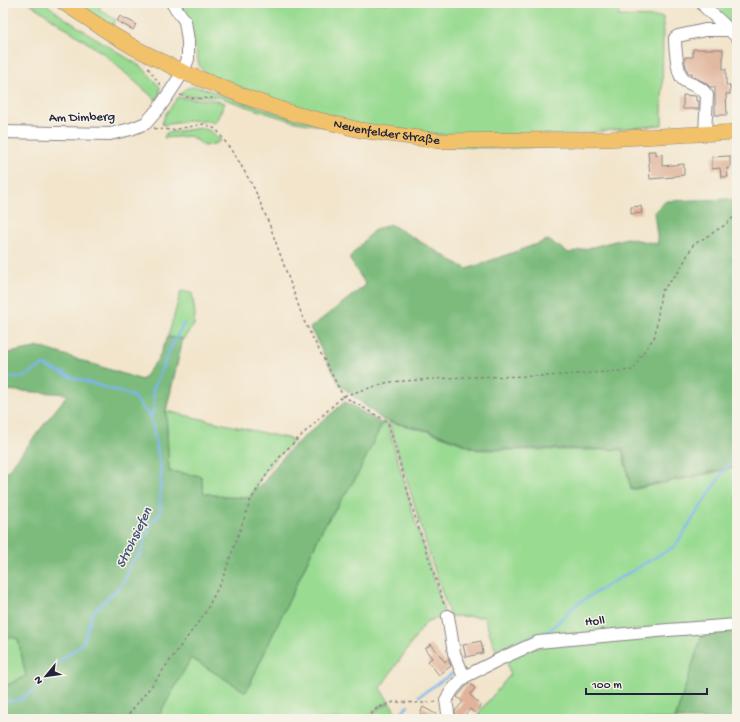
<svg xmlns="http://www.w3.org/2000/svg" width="740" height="722" viewBox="0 0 740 722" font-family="'Gochi Hand',sans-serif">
<rect width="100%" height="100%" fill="#f7f3e8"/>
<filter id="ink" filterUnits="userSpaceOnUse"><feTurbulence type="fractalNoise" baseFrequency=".025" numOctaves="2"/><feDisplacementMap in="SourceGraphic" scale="8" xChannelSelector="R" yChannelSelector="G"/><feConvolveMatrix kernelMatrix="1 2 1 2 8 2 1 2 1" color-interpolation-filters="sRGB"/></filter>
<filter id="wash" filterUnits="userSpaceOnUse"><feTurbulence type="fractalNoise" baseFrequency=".012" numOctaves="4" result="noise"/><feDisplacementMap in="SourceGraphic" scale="16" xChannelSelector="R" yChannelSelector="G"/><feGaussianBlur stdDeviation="0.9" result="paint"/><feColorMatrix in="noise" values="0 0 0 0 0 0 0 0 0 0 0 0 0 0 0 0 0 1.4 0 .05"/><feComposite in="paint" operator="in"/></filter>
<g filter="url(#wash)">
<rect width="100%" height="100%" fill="#f2e5cc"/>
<g fill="#9adb92" stroke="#5e7e66">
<polygon points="29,3 45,3 64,18 143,68 160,87 160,94 156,100 104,54"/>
<polygon points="75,3 103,3 99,9 116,20 111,27"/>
<polygon points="176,3 623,3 618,16 663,17 662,125 565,135 425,135 361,127 306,112 206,75 199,65 188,18"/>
<polygon points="705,3 737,3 737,32"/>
<polygon points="191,87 197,87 205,89 296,119 562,147 512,148 458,147 296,122 266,113 219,97 187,96 180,94 185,89"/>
<path d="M178,97C194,101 210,97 225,103L215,123C197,117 182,122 165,125L162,124L165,115Z"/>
<polygon points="201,128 211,131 221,140 217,143 205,146 190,136 164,138 166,133"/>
<polygon points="181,291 192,293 195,314 194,325 183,339 168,337"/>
<path d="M166,411L295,440C283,452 270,464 261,478C257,485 254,491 250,498L226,497L203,493L201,476L169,471Z"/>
<polygon points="383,422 387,423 415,520 446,617 427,621 380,688 389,702 377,708 366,719 157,719 191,658 246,692 323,528 357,476"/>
<polygon points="389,422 431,432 478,450 622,450 631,490 735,468 737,460 737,622 538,638 498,657 484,617 450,616 434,569"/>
<polygon points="704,629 675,719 477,719 480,711 510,675 506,657 547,645"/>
<polygon points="3,635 18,639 26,676 3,687"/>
<polygon points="390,703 400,719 369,719 378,709"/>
</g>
<g fill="#7bbb7c" stroke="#4e6e5c">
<polygon points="728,199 737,202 737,457 734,467 631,489 623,449 478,449 431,431 383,420 340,385 310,328 366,285 349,258 373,231 390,224 467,269 548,240 569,253 627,238 658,244 654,212 666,201"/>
<polygon points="168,337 183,339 166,411 169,471 201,476 204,493 226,497 250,498 257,486 259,488 278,463 291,448 345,402 350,404 382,424 357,476 323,528 246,692 191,658 157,719 3,719 3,687 26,676 18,639 3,635 3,477 68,394 3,390 3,354 40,347 142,380 158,359"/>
<polygon points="737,627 737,719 675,719 704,629"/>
</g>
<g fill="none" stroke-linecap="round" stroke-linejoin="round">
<g stroke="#7cb6ed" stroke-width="2.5">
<polyline points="3,377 24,377 43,365 74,378 133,396 151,418 161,469 160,514 151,522 139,556 131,562 125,581 93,612 83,643 55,665 49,679 20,700 3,701"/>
<polyline points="151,418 154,406 153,390 171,347 184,323"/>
<polyline points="503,650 527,638 548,632 577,604 613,582 675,546 727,466 737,463"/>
<polyline points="419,696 453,673"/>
<polyline points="394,719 408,706"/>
</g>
</g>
<g id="blocks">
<g fill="#e0b39a">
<polygon points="120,16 136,24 133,30 117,21"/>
<polygon points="693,49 723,49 723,69 726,69 726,85 730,85 730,94 726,94 727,115 715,115 715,87 710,87 706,83 692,76 692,73 688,73 685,63 685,57 693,57"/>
<polygon points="683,95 696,96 696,101 699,101 699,109 683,109"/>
<polygon points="648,151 656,151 656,155 662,154 662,166 684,164 684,175 674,176 674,177 650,179"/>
<polygon points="730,156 730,168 727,168 728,177 721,177 720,168 712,169 712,157"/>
<polygon points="641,206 642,213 631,214 631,207"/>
<polygon points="481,641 483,653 466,657 463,645"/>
<polygon points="431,644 445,662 448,659 451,666 439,675 428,661 432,658 425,649"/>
<polygon points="469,683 475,688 470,695 481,705 475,713 470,709 461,719 459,719 456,717 455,711 463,702 457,697"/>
<polygon points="423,707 441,717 441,719 418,719"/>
</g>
</g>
</g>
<g filter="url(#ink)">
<use href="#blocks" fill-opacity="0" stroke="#8a8484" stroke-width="1"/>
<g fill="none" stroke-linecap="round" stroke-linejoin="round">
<g stroke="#8a8484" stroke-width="14">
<g id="minor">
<polyline points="702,3 705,7 737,37"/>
<polyline points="3,132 110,134 131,129 146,123 159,108 170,92 183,72 188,59 188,41 185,21 172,3"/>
<path d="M705,134L707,95C701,86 693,86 685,81C682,79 681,77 680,74C677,66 675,47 675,38L678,36L705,30H729"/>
<polyline points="448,616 454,653 464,677"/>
<polyline points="449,719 446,700 453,689 464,677 502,658 538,642 668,630 737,625"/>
</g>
</g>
<g stroke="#8a8484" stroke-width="16">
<g id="major">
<path id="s1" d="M64,3L113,35L135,48L183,72L246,97L271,106L295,114L360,130L440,141L605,139L660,136L737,132"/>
</g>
</g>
<g stroke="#8a8484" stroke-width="1.5" stroke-dasharray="3 3" stroke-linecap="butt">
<polyline points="148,68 162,87"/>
<path d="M180,95C191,100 205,98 216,98"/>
<polyline points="154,128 157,129 172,130 204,124 210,126 217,130 238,160 255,190 270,226 304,321 343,396 388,422 416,520 445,607"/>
<polyline points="737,173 736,177 737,182"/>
<polyline points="125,719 152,685 205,613 223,578 251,499 271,468 284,452 343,396 389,382 465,377 548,376 634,370 640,357 655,336 661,292 679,271 693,245 725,225 737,214"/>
<polyline points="367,719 377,708 394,702 424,703 436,702"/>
</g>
<use href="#minor" stroke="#fff" stroke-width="12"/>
<use href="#major" stroke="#f2c26a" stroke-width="15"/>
</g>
</g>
<g text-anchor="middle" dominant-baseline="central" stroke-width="3" stroke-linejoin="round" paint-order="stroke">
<g font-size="13" fill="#22223b" stroke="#f7f3e8">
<text transform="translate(82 118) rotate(-1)">Am Dimberg</text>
<text stroke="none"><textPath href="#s1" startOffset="351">Neuenfelder Straße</textPath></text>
<text transform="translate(595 622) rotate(-5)">Holl</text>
</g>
<g font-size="14" font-style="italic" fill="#425679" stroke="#f7f3e8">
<text transform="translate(135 538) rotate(-64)">Strohsiefen</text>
</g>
</g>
<rect width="740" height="722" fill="none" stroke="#f7f3e8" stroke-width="16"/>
<g transform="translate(46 676) rotate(241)" stroke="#f7f3e8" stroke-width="3" paint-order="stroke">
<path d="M0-3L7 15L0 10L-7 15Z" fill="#22223b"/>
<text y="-6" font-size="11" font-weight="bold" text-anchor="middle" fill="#22223b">N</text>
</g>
<path d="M586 688v6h121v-6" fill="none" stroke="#22223b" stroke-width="2"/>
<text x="592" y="688" font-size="12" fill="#22223b" stroke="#f7f3e8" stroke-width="3" paint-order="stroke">100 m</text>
</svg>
